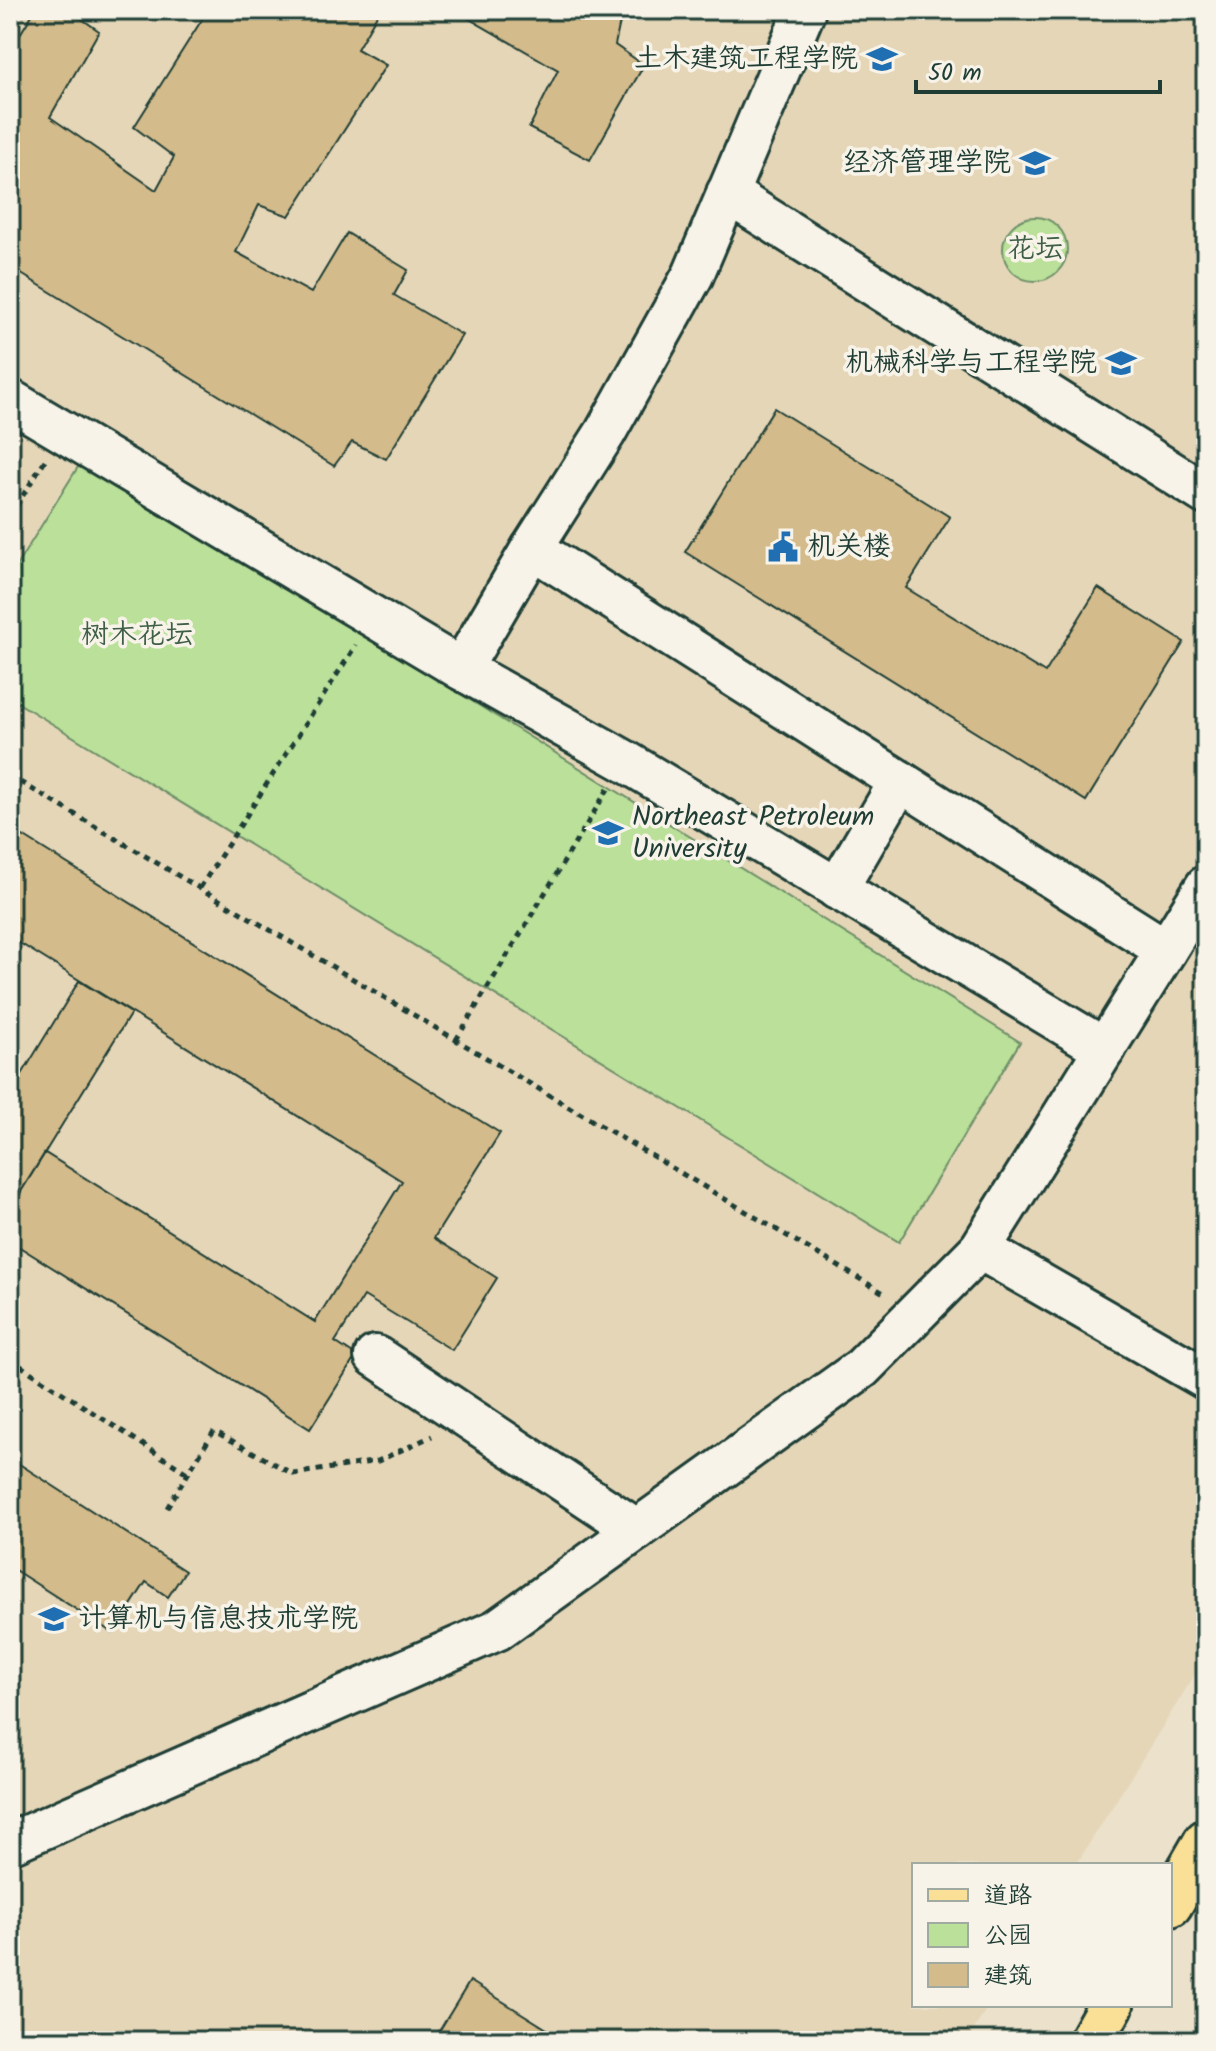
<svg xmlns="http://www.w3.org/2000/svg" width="1216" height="2051" viewBox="0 0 1216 2051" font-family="Kalam,'LXGW WenKai TC',sans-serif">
<rect width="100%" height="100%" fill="#ece2cc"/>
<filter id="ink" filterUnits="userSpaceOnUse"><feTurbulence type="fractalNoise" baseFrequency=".0125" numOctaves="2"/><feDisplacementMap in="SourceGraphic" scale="16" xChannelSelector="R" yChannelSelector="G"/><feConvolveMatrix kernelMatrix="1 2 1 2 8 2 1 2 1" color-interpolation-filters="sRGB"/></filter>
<g filter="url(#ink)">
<polygon fill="#e5d6b8" points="10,10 1206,10 1206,1657 1076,1865 914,1865 914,2005 989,2005 967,2041 10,2041"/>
<g fill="#bbe09a" stroke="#6d8e67" stroke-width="2">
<circle cx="1035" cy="249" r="32"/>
<polygon points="83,459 1020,1042 899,1242 10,698 10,576"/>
</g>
<g fill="#d4bb8b" stroke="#1f3d34" stroke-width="2">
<polygon points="35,10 69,10 99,31 50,117 156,190 174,157 134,127 208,10 380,10 357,49 386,65 289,216 259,205 236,252 311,293 347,233 408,270 394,295 462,335 386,459 352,442 334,466 10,267 10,34 17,39"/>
<polygon points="454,10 609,10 621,17 615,45 644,65 590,160 529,128 558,70"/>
<polygon points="774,408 950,517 906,588 1045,673 1098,588 1184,642 1086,801 685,552"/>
<polygon points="10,828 500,1133 434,1238 497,1278 452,1350 364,1296 335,1342 356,1356 310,1429 10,1241 10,1209 45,1153 315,1322 402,1181 10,937"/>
<polygon points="79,981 131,1013 10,1209 10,1094"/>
<polygon points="10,1458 185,1571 168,1597 146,1582 113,1633 10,1567"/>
<polygon points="470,1981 566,2041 433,2041"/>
</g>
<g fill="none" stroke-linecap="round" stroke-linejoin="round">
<g stroke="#1f3d34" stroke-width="46">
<g id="minor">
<polyline points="805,10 693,275 605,433 532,548 461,669 625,761 1105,1049"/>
<polyline points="727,193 1206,494"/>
<polyline points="10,400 461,669"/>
<polyline points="532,548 1166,950"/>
<polyline points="837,889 900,781"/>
<polyline points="980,1249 1206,1379"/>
<polyline points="375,1356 637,1530"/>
<polyline points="10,1843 497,1630 862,1368 980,1249 1206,886"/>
</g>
</g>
<g stroke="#1f3d34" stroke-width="50">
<g id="major">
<polyline points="1170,1904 1206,1842"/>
<polyline points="1091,2041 1111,2005"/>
</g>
</g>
<g stroke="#1f3d34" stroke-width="5" stroke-dasharray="6 6" stroke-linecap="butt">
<polyline points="10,516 45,460"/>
<polyline points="10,776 887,1295"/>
<polyline points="200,888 356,645"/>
<polyline points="456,1040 608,789"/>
<polyline points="10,1359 187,1473"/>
<polyline points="167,1508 214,1431 293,1474 378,1461 432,1436"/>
</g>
<use href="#minor" stroke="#f7f3e8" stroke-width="40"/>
<use href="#major" stroke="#fadf96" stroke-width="44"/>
</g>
</g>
<defs>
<g id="university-bare" transform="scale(2.4)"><path d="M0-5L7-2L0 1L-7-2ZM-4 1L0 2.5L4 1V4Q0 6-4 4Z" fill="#1f6fb2" stroke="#f7f3e8" stroke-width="2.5" paint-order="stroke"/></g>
<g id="civic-bare" transform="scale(2.4)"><path d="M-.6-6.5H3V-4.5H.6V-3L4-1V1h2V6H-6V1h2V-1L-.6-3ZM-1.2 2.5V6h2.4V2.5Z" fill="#1f6fb2" stroke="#f7f3e8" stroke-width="2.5" paint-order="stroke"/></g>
</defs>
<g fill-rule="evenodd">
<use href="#university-bare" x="882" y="59"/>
<use href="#university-bare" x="1035" y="163"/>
<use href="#university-bare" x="1121" y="363"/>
<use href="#civic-bare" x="783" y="547"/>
<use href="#university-bare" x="608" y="833"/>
<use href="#university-bare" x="54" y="1619"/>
</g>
<g text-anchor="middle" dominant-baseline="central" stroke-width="7" stroke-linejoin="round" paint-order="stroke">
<g font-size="28" fill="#1f3d34" stroke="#f7f3e8" text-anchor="end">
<text x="858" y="59">土木建筑工程学院</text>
<text x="1011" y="163">经济管理学院</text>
<text x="1097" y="363">机械科学与工程学院</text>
<text x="807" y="547" text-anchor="start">机关楼</text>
<text x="632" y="817" text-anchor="start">Northeast Petroleum<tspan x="632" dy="32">University</tspan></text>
<text x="78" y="1619" text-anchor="start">计算机与信息技术学院</text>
</g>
<g font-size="28" fill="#3e5e48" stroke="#f7f3e8">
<text x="1035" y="249">花坛</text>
<text x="137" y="635">树木花坛</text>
</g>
</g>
<rect width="1216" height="2051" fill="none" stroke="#f7f3e8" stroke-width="40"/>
<rect x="20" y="20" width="1176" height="2011" fill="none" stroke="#1f3d34" stroke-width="3" filter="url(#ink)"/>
<rect x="912" y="1863" width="260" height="144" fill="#f7f3e8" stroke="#a1aaa0" stroke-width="2"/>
<rect x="928" y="1889" width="40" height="12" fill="#fadf96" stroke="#a1aaa0" stroke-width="2"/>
<text x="984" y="1903" font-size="24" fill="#1f3d34">道路</text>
<rect x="928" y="1923" width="40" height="24" fill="#bbe09a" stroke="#a1aaa0" stroke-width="2"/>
<text x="984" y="1943" font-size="24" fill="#1f3d34">公园</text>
<rect x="928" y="1963" width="40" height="24" fill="#d4bb8b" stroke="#a1aaa0" stroke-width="2"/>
<text x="984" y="1983" font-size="24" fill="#1f3d34">建筑</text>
<path d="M916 80v12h244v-12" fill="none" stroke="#1f3d34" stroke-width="4"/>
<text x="928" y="80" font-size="24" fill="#1f3d34" stroke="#f7f3e8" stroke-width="6" paint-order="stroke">50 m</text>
</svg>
